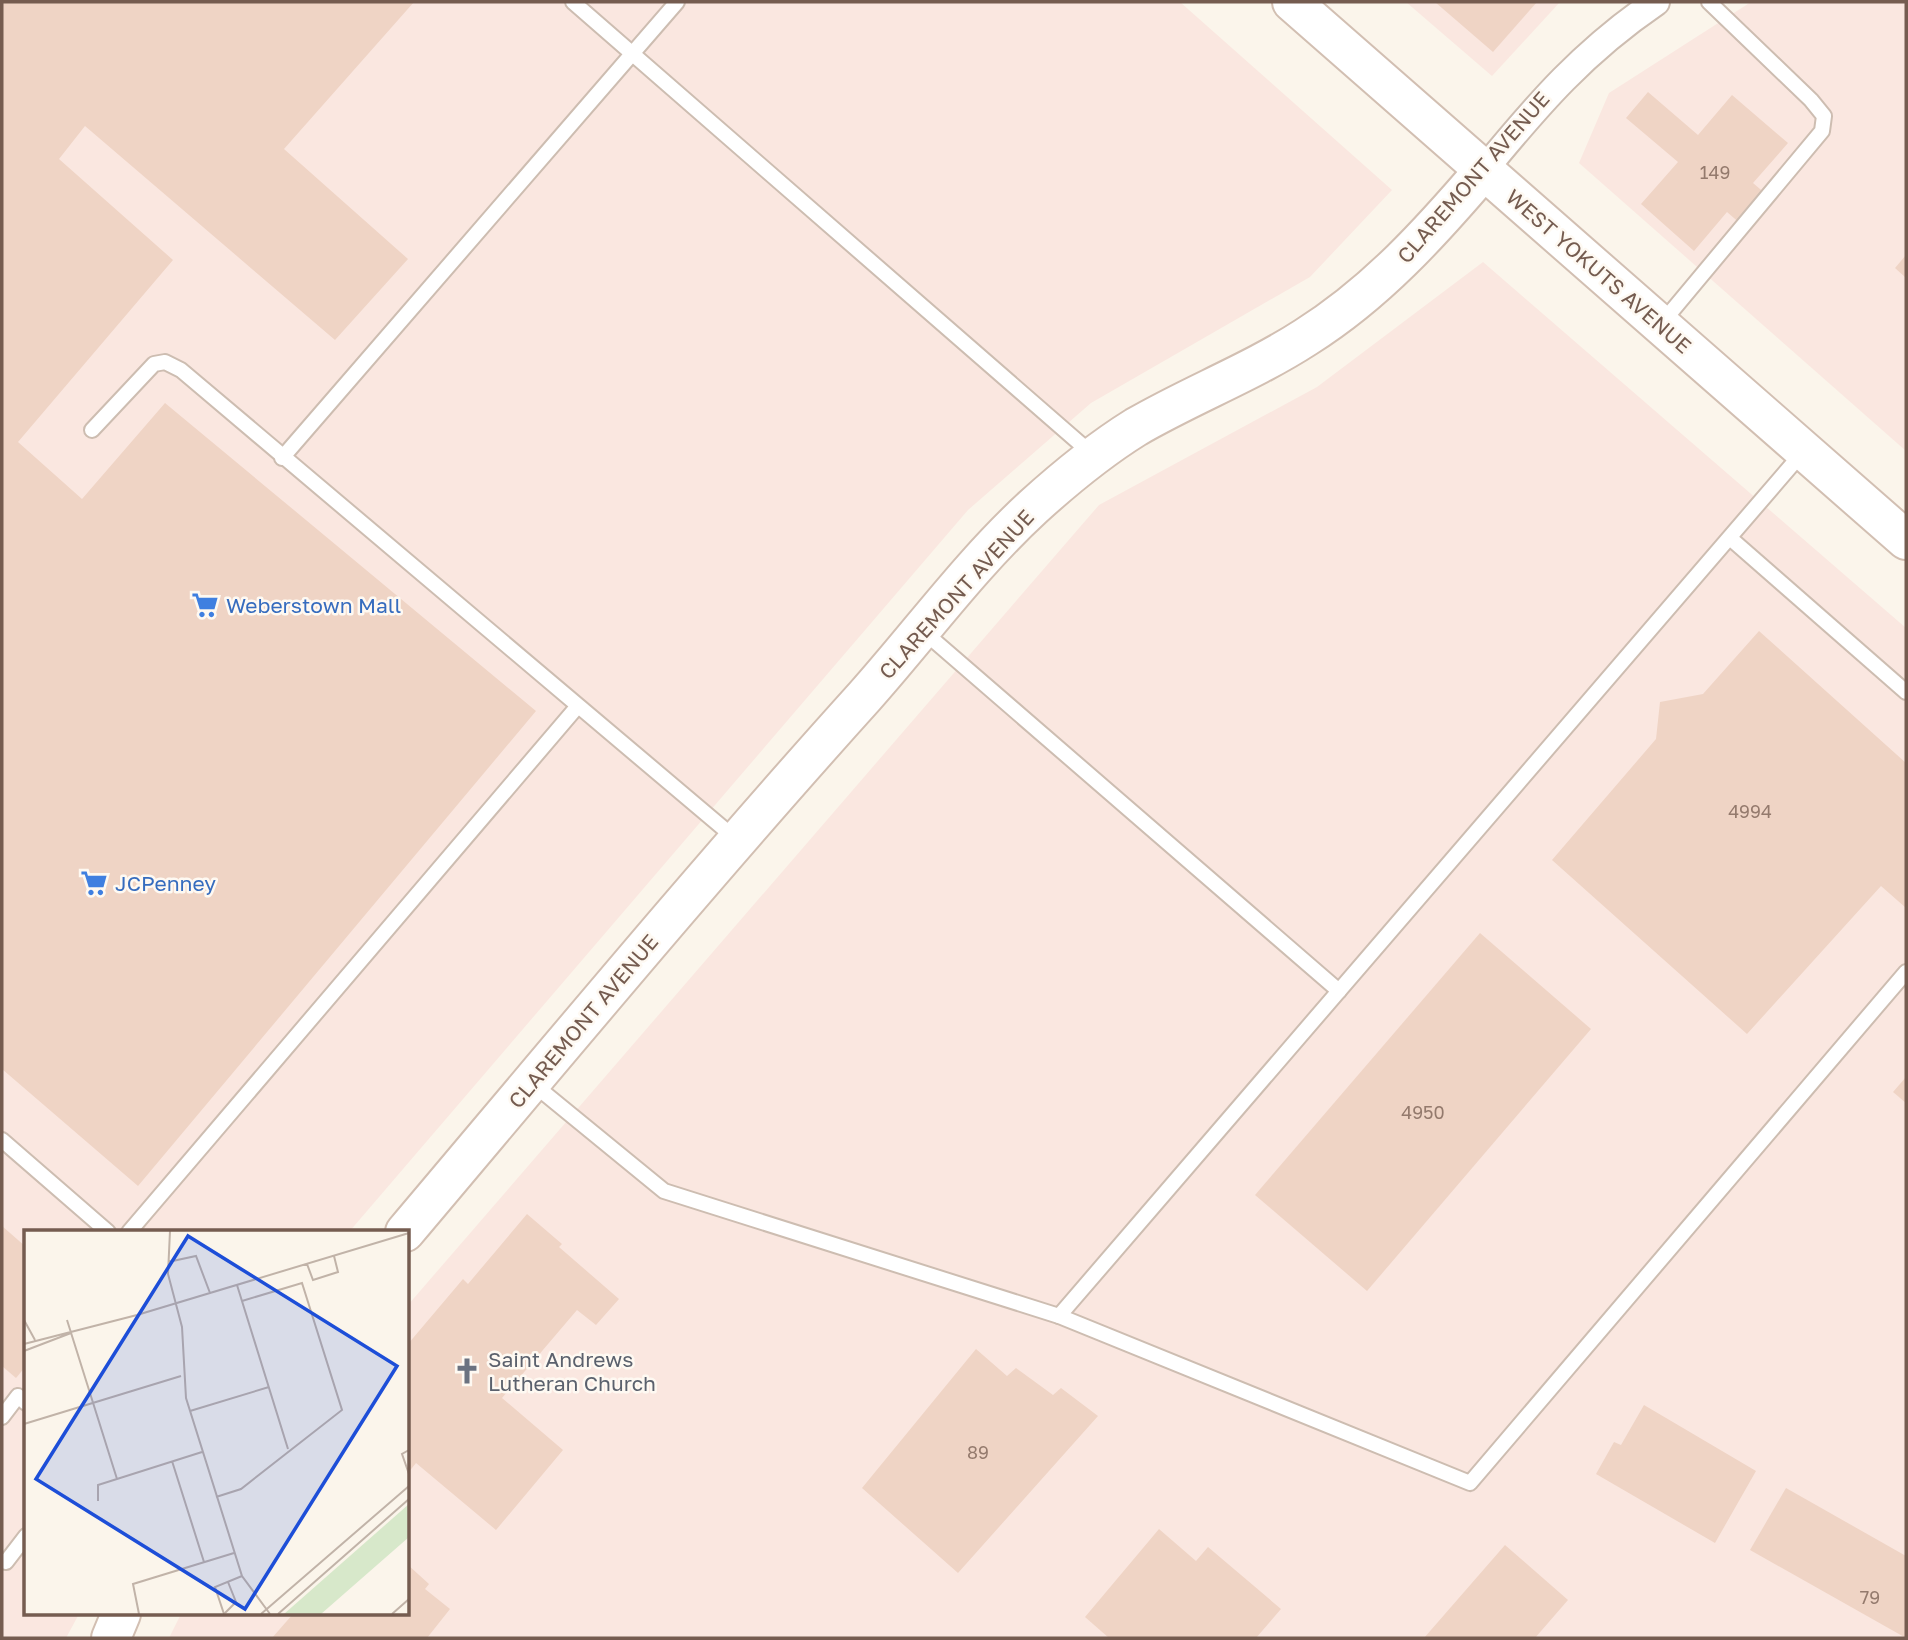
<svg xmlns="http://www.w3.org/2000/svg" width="1908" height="1640" viewBox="0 0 1908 1640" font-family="'Golos Text',sans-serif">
<rect width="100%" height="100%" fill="#fbf5eb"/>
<g fill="#fae7e0">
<polygon points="2,2 1180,2 1392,190 1310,277 1091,403 968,510 349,1232 26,1232 26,1614 79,1614 66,1638 2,1638"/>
<polygon points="1406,2 1560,2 1492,76"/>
<polygon points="1751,2 1906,2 1906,451 1579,163 1609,93"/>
<polygon points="1483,262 1906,628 1906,1638 169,1638 181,1614 408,1614 408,1305 1099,505 1317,387"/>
</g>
<g fill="#efd4c5">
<polygon points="2,2 414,2 284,149 408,259 335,340 85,126 59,159 173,260 18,442 82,499 165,403 536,711 138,1186 2,1069"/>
<polygon points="1435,2 1537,2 1493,52"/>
<polygon points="1648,92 1698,135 1732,95 1788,143 1753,183 1767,195 1742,225 1727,212 1694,251 1641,204 1678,162 1626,118"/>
<polygon points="1906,255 1906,278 1895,268"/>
<polygon points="1759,631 1906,763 1906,908 1881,886 1747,1034 1552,860 1656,739 1660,702 1703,694"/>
<polygon points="1480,933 1591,1029 1367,1291 1255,1195"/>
<polygon points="1906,1077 1906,1103 1893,1092"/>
<polygon points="527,1214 562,1244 559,1247 619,1299 596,1325 577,1310 502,1398 563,1450 496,1530 416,1463 408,1473 408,1344 463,1279 468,1284"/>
<polygon points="2,1226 26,1247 26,1366 16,1378 2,1366"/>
<polygon points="976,1349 1007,1376 1016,1368 1053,1395 1061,1388 1098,1416 958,1573 862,1488"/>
<polygon points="1644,1405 1756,1471 1715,1543 1596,1474 1614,1442 1621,1445"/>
<polygon points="1786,1488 1906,1556 1906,1638 1750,1550"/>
<polygon points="1159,1529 1196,1561 1208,1547 1281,1609 1256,1638 1109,1638 1085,1617"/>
<polygon points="1505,1545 1568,1600 1535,1638 1424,1638"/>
<polygon points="408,1565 429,1584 425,1589 450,1609 427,1638 272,1638 293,1614 408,1614"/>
</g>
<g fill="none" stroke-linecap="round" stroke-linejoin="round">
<g stroke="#cdbdb1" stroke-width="18">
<g id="lane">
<polyline points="573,2 1092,454"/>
<polyline points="1661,324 1822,131 1824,116 1811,100 1709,2"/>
<polyline points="92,430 154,364 165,362 181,370 736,839"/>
<polyline points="282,458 677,2"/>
<polyline points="1730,538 1906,692"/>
<polyline points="923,631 1339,991"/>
<polyline points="532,1083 664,1191 1059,1316 1470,1483 1906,972"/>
<polyline points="2,1140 108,1232"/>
<polyline points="129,1232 577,707"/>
<polyline points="1059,1316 1803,452"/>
<polyline points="2,1417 18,1396 26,1403"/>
<polyline points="2,1561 6,1562 26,1536"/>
</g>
</g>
<g stroke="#cdbdb1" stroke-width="30">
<path id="street" d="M1484,170C1539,103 1584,51 1656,2"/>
</g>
<g stroke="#d2bfb2" stroke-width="42">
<g id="secondary">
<polyline points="1292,2 1906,540"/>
<path d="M405,1232C557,1052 707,871 865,696C921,633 971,564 1033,507C1065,478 1099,450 1136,427C1191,395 1252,372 1306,337C1376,293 1431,232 1484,170"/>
<polyline points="111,1638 121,1614"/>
</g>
</g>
<use href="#lane" stroke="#fff" stroke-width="14"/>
<use href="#street" stroke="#fff" stroke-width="26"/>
<use href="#secondary" stroke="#fff" stroke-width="38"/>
</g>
<defs>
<g id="supermarket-bare" transform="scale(2.1)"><path d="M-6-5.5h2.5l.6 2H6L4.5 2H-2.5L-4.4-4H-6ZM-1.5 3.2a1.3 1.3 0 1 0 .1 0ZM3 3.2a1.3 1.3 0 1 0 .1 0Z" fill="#3f7fe0" stroke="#fef9f2" stroke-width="2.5" paint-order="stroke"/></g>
<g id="church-bare" transform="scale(2.1)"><path d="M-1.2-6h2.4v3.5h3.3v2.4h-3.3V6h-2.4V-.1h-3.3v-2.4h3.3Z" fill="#6b7280" stroke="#fef9f2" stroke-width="2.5" paint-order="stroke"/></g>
</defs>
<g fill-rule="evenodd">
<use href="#supermarket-bare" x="205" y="605"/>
<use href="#supermarket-bare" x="94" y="883"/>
<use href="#church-bare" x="467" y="1371"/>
</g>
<g text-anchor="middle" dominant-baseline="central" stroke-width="5" stroke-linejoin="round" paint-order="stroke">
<g font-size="18" fill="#947a6d">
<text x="1715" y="172">149</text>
<text x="1750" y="811">4994</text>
<text x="1423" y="1112">4950</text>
<text x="978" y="1452">89</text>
<text x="1870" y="1597">79</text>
</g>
<g font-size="21" fill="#755c50" stroke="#fef9f2">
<text transform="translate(1473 177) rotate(-49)">CLAREMONT AVENUE</text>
<text transform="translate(1599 271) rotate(41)">WEST YOKUTS AVENUE</text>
<text transform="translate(956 594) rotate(-48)">CLAREMONT AVENUE</text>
<text transform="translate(583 1021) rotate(-50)">CLAREMONT AVENUE</text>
</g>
<g font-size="21" fill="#366cbe" stroke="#fef9f2" text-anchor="start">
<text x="226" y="605">Weberstown Mall</text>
<text x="115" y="883">JCPenney</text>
</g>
<g font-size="21" fill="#5b616d" stroke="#fef9f2" text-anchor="start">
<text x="488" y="1359">Saint Andrews<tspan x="488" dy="24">Lutheran Church</tspan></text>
</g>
</g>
<g transform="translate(24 1230)">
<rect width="385" height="385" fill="#fbf5eb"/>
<path d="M385,274V307L297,384H260Z" fill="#d7e8ca"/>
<path fill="none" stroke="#c1b3a8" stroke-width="2" d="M146,1L144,44L158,97L162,168L218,346L246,384M144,32L172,26L186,63M283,34L289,50L314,42L310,26M213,55L264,219M0,90L11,110M43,90L93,249M0,114L113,85L385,3M0,121L47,103M166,181L245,157M0,194L157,146M385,220L378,224L385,244M148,231L180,332M192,267L217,259L318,180L278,53L218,71M74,271V255L178,222M201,383L212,372L204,352M115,384L109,354L210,323M200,384L191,357L218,346M237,384L385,256M254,384L385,269M368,384L385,369"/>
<path fill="#1d4ed8" fill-opacity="0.15" stroke="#1d4ed8" stroke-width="3.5" d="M164,6L373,136L221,379L12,249Z"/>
<rect width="385" height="385" fill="none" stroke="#755c50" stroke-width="3.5"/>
</g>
<rect width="1908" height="1640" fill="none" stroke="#755c50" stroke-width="7"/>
</svg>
